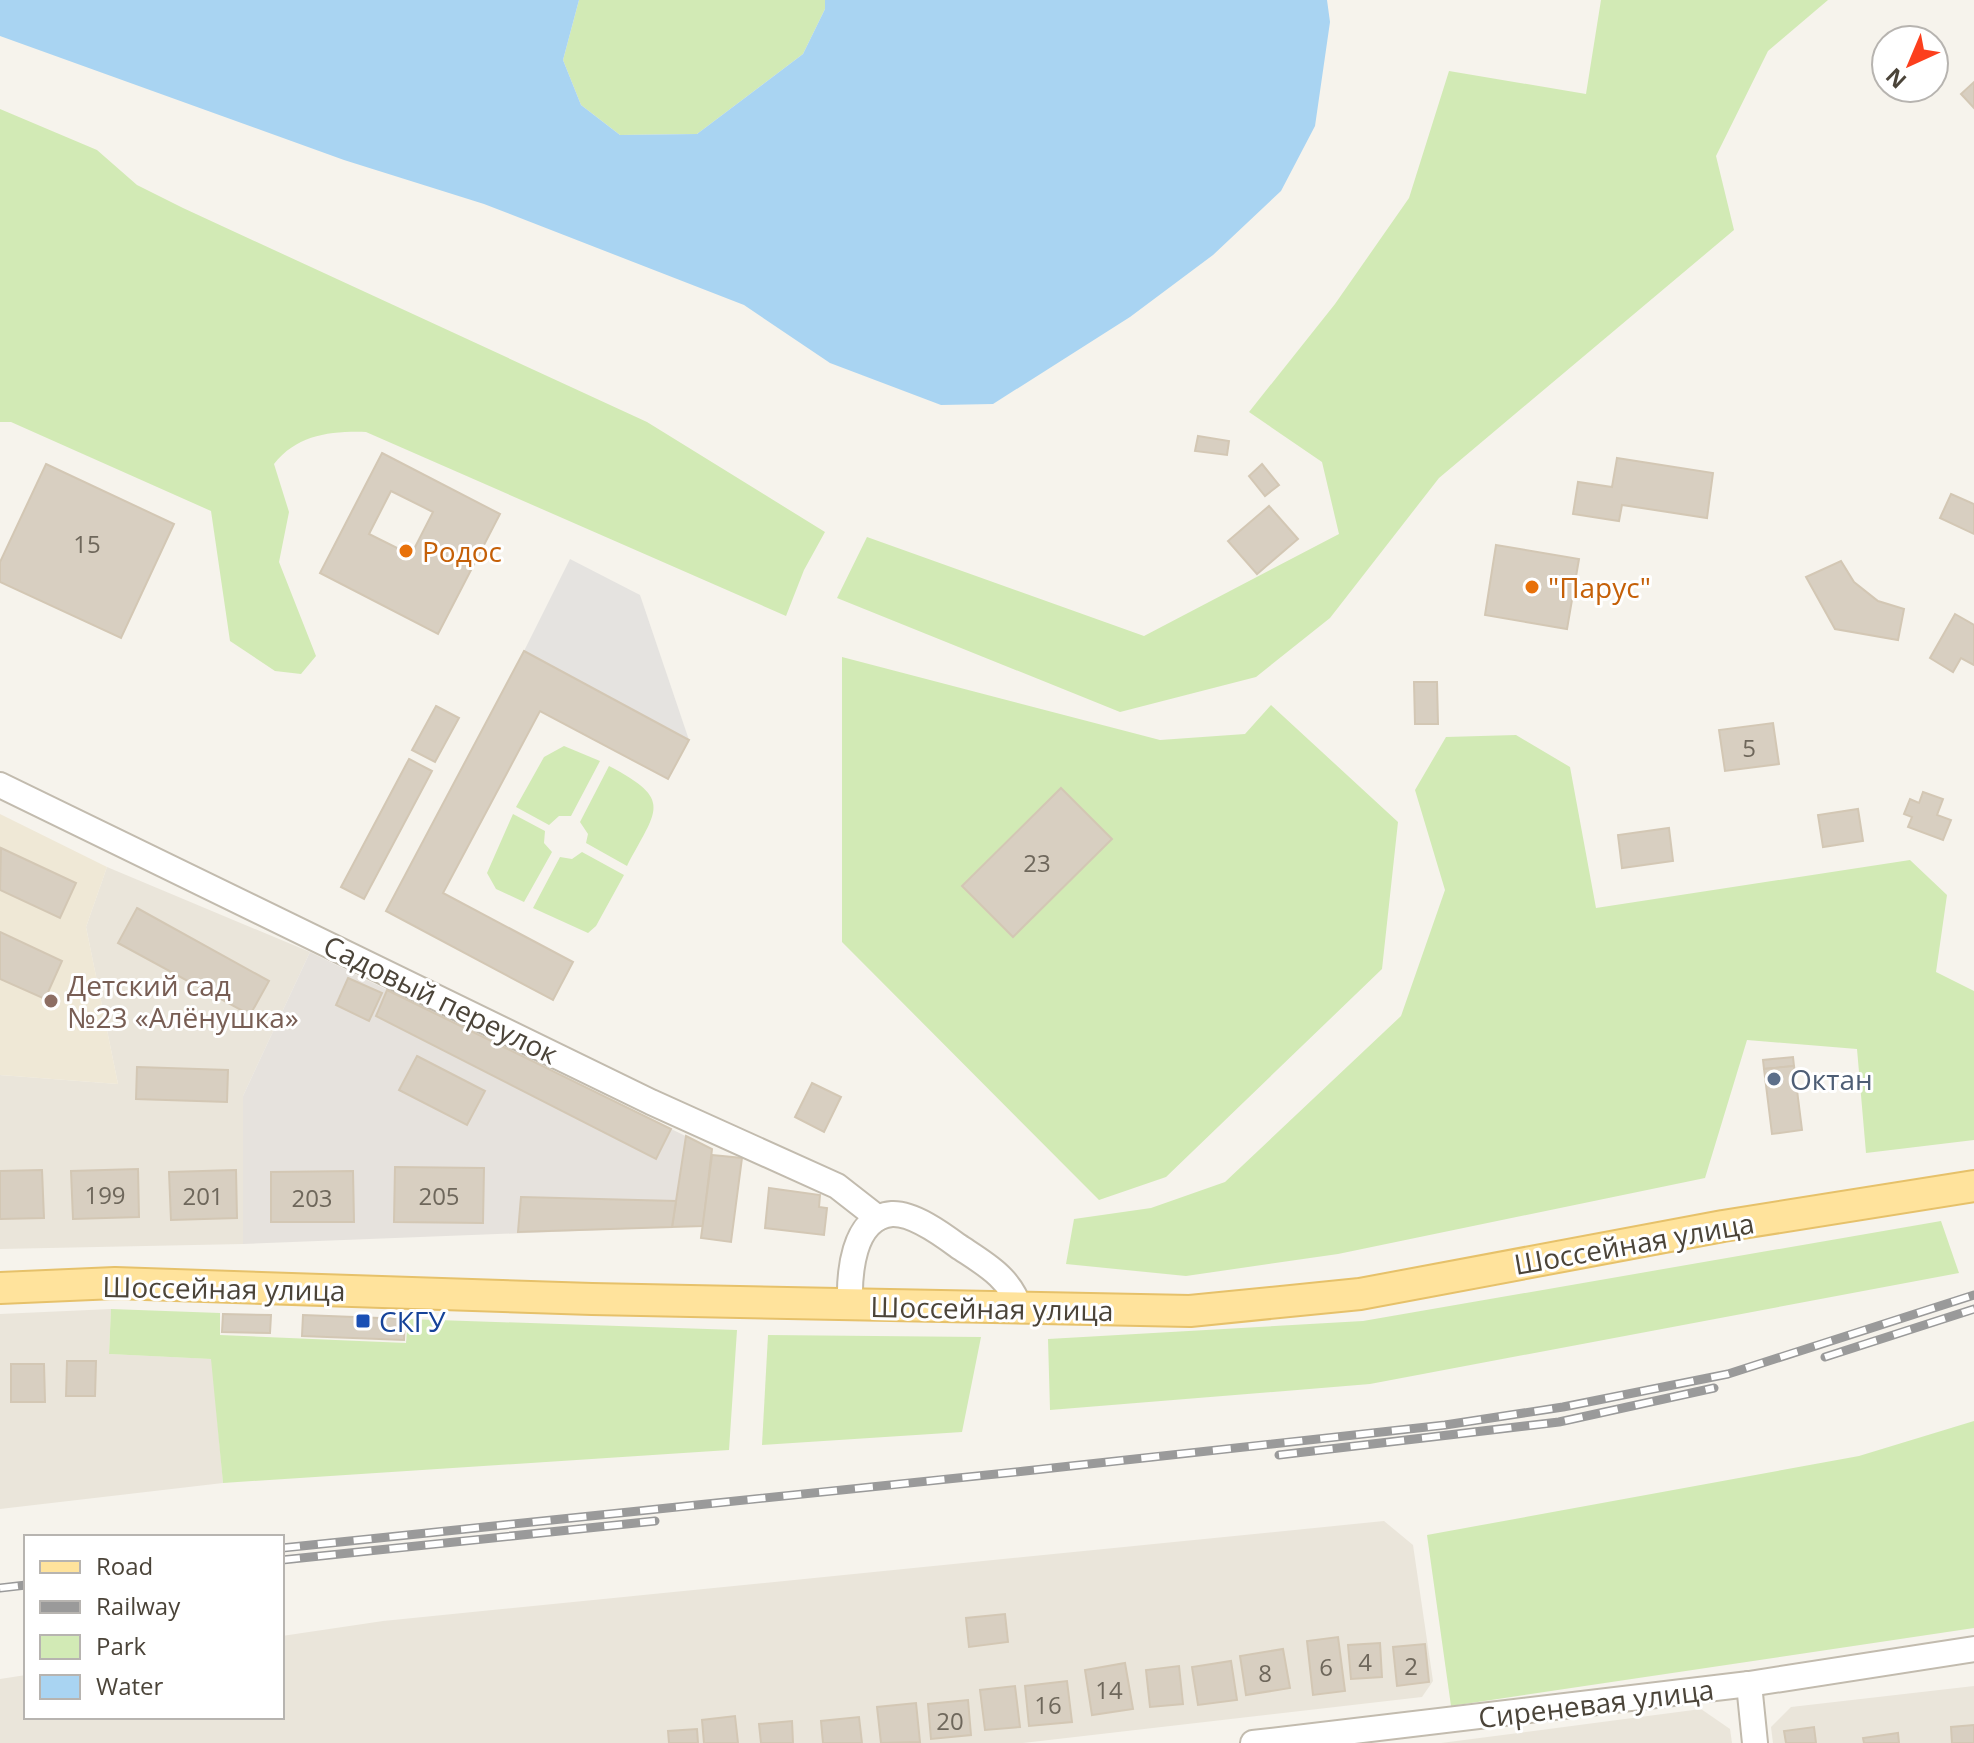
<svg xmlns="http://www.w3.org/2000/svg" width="1974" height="1743" viewBox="0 0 1974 1743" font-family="'Open Sans',sans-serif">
<rect width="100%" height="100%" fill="#f6f3ec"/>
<g fill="#eae5da">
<polygon points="107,867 310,952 243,1096 243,1244 0,1249 0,1075 118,1084 86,927"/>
<polygon points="111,1309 109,1354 212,1359 223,1483 0,1509 0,1314"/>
<polygon points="1384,1521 1413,1545 1433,1681 1422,1697 1023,1743 0,1743 0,1679 26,1675 26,1717 282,1717 282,1636 383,1621"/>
<polygon points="1974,1686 1974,1743 1773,1743 1771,1727 1791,1707"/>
<polygon points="1701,1709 1730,1729 1732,1743 1441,1743"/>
</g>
<polygon fill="#e6e2dd" points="310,952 712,1149 703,1226 243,1244 243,1096"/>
<polygon fill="#efe8d6" points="0,814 107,867 86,927 118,1084 0,1075"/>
<g fill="#d2eab5">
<polygon points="579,0 825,0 825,9 803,54 697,134 620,135 581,105 563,60"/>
<polygon points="1601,0 1828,0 1768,51 1716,156 1734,230 1439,478 1330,618 1256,677 1120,712 837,598 867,537 1144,636 1339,534 1322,462 1249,412 1335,304 1409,198 1449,71 1586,94"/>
<path d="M0,109L97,150L137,185L183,208L647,422L825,532L804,570L786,616L366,432C330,431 297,435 274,464L289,512L279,562L316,656L301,674L275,671L230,641L211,511L11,422H0Z"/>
<polygon points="842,657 1160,740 1245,734 1271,705 1398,822 1382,969 1166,1177 1099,1200 842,942"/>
<polygon points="1516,735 1570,767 1596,908 1910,860 1947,895 1936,972 1974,991 1974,1140 1866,1153 1857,1049 1747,1040 1705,1178 1338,1254 1186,1276 1066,1264 1074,1219 1151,1208 1225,1182 1401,1016 1445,890 1415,790 1446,737"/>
<polygon points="564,746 600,761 571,816 559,816 549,825 516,807 544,757"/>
<path d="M609,766C674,800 657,809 627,866L586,843L588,834L580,822Z"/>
<polygon points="513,814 545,831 544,843 552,852 524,902 496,889 487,873"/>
<polygon points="582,852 624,875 596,926 588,933 533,908 560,857 572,859"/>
<polygon points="1941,1221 1959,1273 1370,1384 1050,1410 1048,1339 1363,1321"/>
<polygon points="111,1309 220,1313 220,1335 406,1343 408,1319 737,1330 729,1450 223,1483 211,1359 109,1354"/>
<polygon points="768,1335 981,1337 962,1432 762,1445"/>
<polygon points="1974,1421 1974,1628 1451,1706 1427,1535 1859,1456"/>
</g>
<polygon fill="#e5e3e0" points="570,559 640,595 689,740 524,651"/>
<polygon fill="#a9d4f2" points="0,0 579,0 563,60 581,105 620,135 697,134 803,54 825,9 825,0 1327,0 1330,22 1315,126 1281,191 1213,255 1130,317 993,404 941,405 830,363 744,305 484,204 344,160 0,36"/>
<g fill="#d8cfc1" stroke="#d3c7b4" stroke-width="2" fill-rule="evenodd">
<polygon points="1974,82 1974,108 1961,94"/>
<polygon points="1198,436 1229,441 1227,455 1195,451"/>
<path d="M382,453L500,514L438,634L320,573ZM391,491L433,512L411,555L369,534Z"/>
<polygon points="1617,458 1713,473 1707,518 1622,505 1619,521 1573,514 1578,482 1612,487"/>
<polygon points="46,464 174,524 121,638 0,582 0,562"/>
<polygon points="1262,464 1279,485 1265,496 1249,476"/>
<polygon points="1951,494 1974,504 1974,534 1940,518"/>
<polygon points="1269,506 1298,539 1257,574 1228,541"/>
<polygon points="1496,545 1579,559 1567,629 1485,615"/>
<polygon points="1841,561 1854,582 1878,601 1904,609 1898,640 1835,629 1806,577"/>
<polygon points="1955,614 1974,625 1974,665 1961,658 1953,672 1930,658"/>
<polygon points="524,651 689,740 668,779 540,711 443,893 573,962 553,1000 386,911"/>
<polygon points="1414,682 1437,682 1438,724 1415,724"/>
<polygon points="436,706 459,718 435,762 412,750"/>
<polygon points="1773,723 1779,764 1725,771 1719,730"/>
<polygon points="409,759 432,771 364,899 341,887"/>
<polygon points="1061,788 1112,839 1013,937 962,886"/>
<polygon points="1923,792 1943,799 1937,815 1951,820 1943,840 1908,827 1912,817 1904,814 1910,799 1919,803"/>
<polygon points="1858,809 1863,841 1823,847 1818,815"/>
<polygon points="1669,828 1673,861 1622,868 1618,835"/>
<polygon points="1,848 76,883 60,918 0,890"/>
<polygon points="137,908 269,981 250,1015 118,943"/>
<polygon points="0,932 62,961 45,999 0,979"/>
<polygon points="348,978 382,993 369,1021 336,1005"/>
<polygon points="387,990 671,1129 656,1159 376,1016"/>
<polygon points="417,1056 485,1091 467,1125 399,1090"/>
<polygon points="1793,1057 1794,1066 1764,1069 1763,1060"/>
<polygon points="1794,1066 1802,1130 1772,1134 1764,1069"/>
<polygon points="137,1067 228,1070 227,1102 136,1099"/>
<polygon points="812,1083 841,1097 824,1132 795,1117"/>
<polygon points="686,1136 712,1149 703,1226 672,1227"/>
<polygon points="712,1155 742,1158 731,1242 701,1238"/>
<polygon points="395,1167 484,1168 483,1223 394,1222"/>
<polygon points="138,1169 139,1217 73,1219 71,1171"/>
<polygon points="42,1170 44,1218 0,1219 0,1171"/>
<polygon points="236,1170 237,1218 171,1220 169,1172"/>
<polygon points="353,1171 354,1222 271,1222 271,1172"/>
<polygon points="769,1188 820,1195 819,1207 827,1208 824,1235 765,1228"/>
<polygon points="521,1197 676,1201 672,1227 518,1232"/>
<polygon points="223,1314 271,1315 270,1333 222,1332"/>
<polygon points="303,1315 405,1319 404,1340 302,1336"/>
<polygon points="67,1361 96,1361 95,1396 66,1396"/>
<polygon points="11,1364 44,1364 45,1402 11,1402"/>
<polygon points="1005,1614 1008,1642 969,1647 966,1618"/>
<polygon points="1338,1637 1345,1691 1313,1695 1307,1641"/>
<polygon points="1380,1643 1382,1677 1351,1679 1348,1645"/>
<polygon points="1425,1644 1429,1682 1397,1686 1393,1647"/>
<polygon points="1283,1649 1290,1688 1246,1695 1240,1656"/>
<polygon points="1231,1661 1237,1700 1198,1705 1192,1667"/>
<polygon points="1125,1663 1133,1709 1092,1715 1085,1670"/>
<polygon points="1179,1666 1183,1704 1150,1707 1146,1670"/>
<polygon points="1067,1681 1072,1722 1029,1726 1025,1686"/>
<polygon points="1015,1686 1020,1727 985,1730 980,1690"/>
<polygon points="968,1700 971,1735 931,1739 928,1704"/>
<polygon points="916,1703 920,1742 881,1743 877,1707"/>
<polygon points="735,1716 738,1743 704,1743 702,1720"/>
<polygon points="859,1717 862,1743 823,1743 821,1721"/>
<polygon points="792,1721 793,1743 761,1743 759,1724"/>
<polygon points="1974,1725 1974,1743 1952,1743 1951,1727"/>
<polygon points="1814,1727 1816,1743 1786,1743 1784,1731"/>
<polygon points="697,1729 698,1743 669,1743 668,1731"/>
<polygon points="1898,1733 1899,1743 1864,1743 1863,1738"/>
</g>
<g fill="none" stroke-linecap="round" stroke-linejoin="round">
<g stroke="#c2bbae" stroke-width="28">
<g id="minor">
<polyline points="0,785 651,1102 837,1186 878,1218"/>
<path d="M850,1305C849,1276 852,1217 892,1214C913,1213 942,1234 958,1246C985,1264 1010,1277 1020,1309"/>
<polyline points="1749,1684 1755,1743"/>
<polyline points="1253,1743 1749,1684 1974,1649"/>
</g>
</g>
<g stroke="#e6c16a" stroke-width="34">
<polyline id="major" points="0,1288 115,1283 592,1299 1190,1311 1360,1294 1723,1226 1974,1186"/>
</g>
<use href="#minor" stroke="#fff" stroke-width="24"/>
<use href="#major" stroke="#ffe39c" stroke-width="30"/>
<g stroke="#9a9a9a" stroke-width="9">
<g id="rail">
<polyline points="1825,1357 1974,1309"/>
<polyline points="1279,1455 1559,1422 1714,1388"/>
<polyline points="282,1548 1025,1471 1445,1425 1563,1407 1728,1374 1974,1295"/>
<polyline points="282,1560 655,1521"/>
<polyline points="0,1588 26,1585"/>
</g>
</g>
<use href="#rail" stroke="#fff" stroke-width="6" stroke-dasharray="18" stroke-linecap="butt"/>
</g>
<g fill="#e8710a" stroke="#fff" stroke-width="3">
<circle cx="406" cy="551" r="8"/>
<circle cx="1532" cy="587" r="8"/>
</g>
<circle fill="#8d6e63" stroke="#fff" stroke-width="3" cx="51" cy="1001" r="8"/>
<circle fill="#5c6f8a" stroke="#fff" stroke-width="3" cx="1774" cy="1079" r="8"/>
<rect fill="#1a4fb4" stroke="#fff" stroke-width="3" x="355" y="1313" width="16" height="16" rx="4"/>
<g text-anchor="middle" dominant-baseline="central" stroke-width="6" stroke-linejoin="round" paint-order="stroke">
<g font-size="24" fill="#6e675b">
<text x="87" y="543">15</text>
<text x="1749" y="747">5</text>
<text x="1037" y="862">23</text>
<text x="105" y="1194">199</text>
<text x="203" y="1195">201</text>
<text x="439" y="1195">205</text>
<text x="312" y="1197">203</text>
<text x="1365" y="1661">4</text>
<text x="1411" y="1665">2</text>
<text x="1326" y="1666">6</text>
<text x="1265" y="1672">8</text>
<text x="1109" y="1689">14</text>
<text x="1048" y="1704">16</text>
<text x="950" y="1720">20</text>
</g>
<g font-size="28" fill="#c56008" stroke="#fff" text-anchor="start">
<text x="422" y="551">Родос</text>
<text x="1548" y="587">"Парус"</text>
</g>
<g font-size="28" fill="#785e54" stroke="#fff" text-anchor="start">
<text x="67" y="985">Детский сад<tspan x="67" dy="32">№23 «Алёнушка»</tspan></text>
</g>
<g font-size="28" fill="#4b4439" stroke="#fff">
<text transform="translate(441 999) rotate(26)">Садовый переулок</text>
<text transform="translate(1634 1243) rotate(-10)">Шоссейная улица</text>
<text transform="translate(224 1288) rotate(1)">Шоссейная улица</text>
<text transform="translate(992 1308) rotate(1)">Шоссейная улица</text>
<text transform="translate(1596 1703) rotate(-7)">Сиреневая улица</text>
</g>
<g font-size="28" fill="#4e5e75" stroke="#fff" text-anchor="start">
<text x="1790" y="1079">Октан</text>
</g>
<g font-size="28" fill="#164399" stroke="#fff" text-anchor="start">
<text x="379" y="1321">СКГУ</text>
</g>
</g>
<rect x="24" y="1535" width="260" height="184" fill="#ffffff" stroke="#b7b4b0" stroke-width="2"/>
<rect x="40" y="1561" width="40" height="12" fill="#ffe39c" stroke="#b7b4b0" stroke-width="2"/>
<text x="96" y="1575" font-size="24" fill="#4b4439">Road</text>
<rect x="40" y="1601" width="40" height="12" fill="#9a9a9a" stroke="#b7b4b0" stroke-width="2"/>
<text x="96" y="1615" font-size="24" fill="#4b4439">Railway</text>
<rect x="40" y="1635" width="40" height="24" fill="#d2eab5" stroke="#b7b4b0" stroke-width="2"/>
<text x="96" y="1655" font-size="24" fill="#4b4439">Park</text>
<rect x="40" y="1675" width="40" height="24" fill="#a9d4f2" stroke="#b7b4b0" stroke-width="2"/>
<text x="96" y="1695" font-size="24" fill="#4b4439">Water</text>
<g transform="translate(1910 64) rotate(224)"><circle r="38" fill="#ffffff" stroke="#b7b4b0" stroke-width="2"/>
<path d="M0-6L14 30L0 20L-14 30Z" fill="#fc3f1d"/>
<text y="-12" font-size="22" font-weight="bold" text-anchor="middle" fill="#4b4439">N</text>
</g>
</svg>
